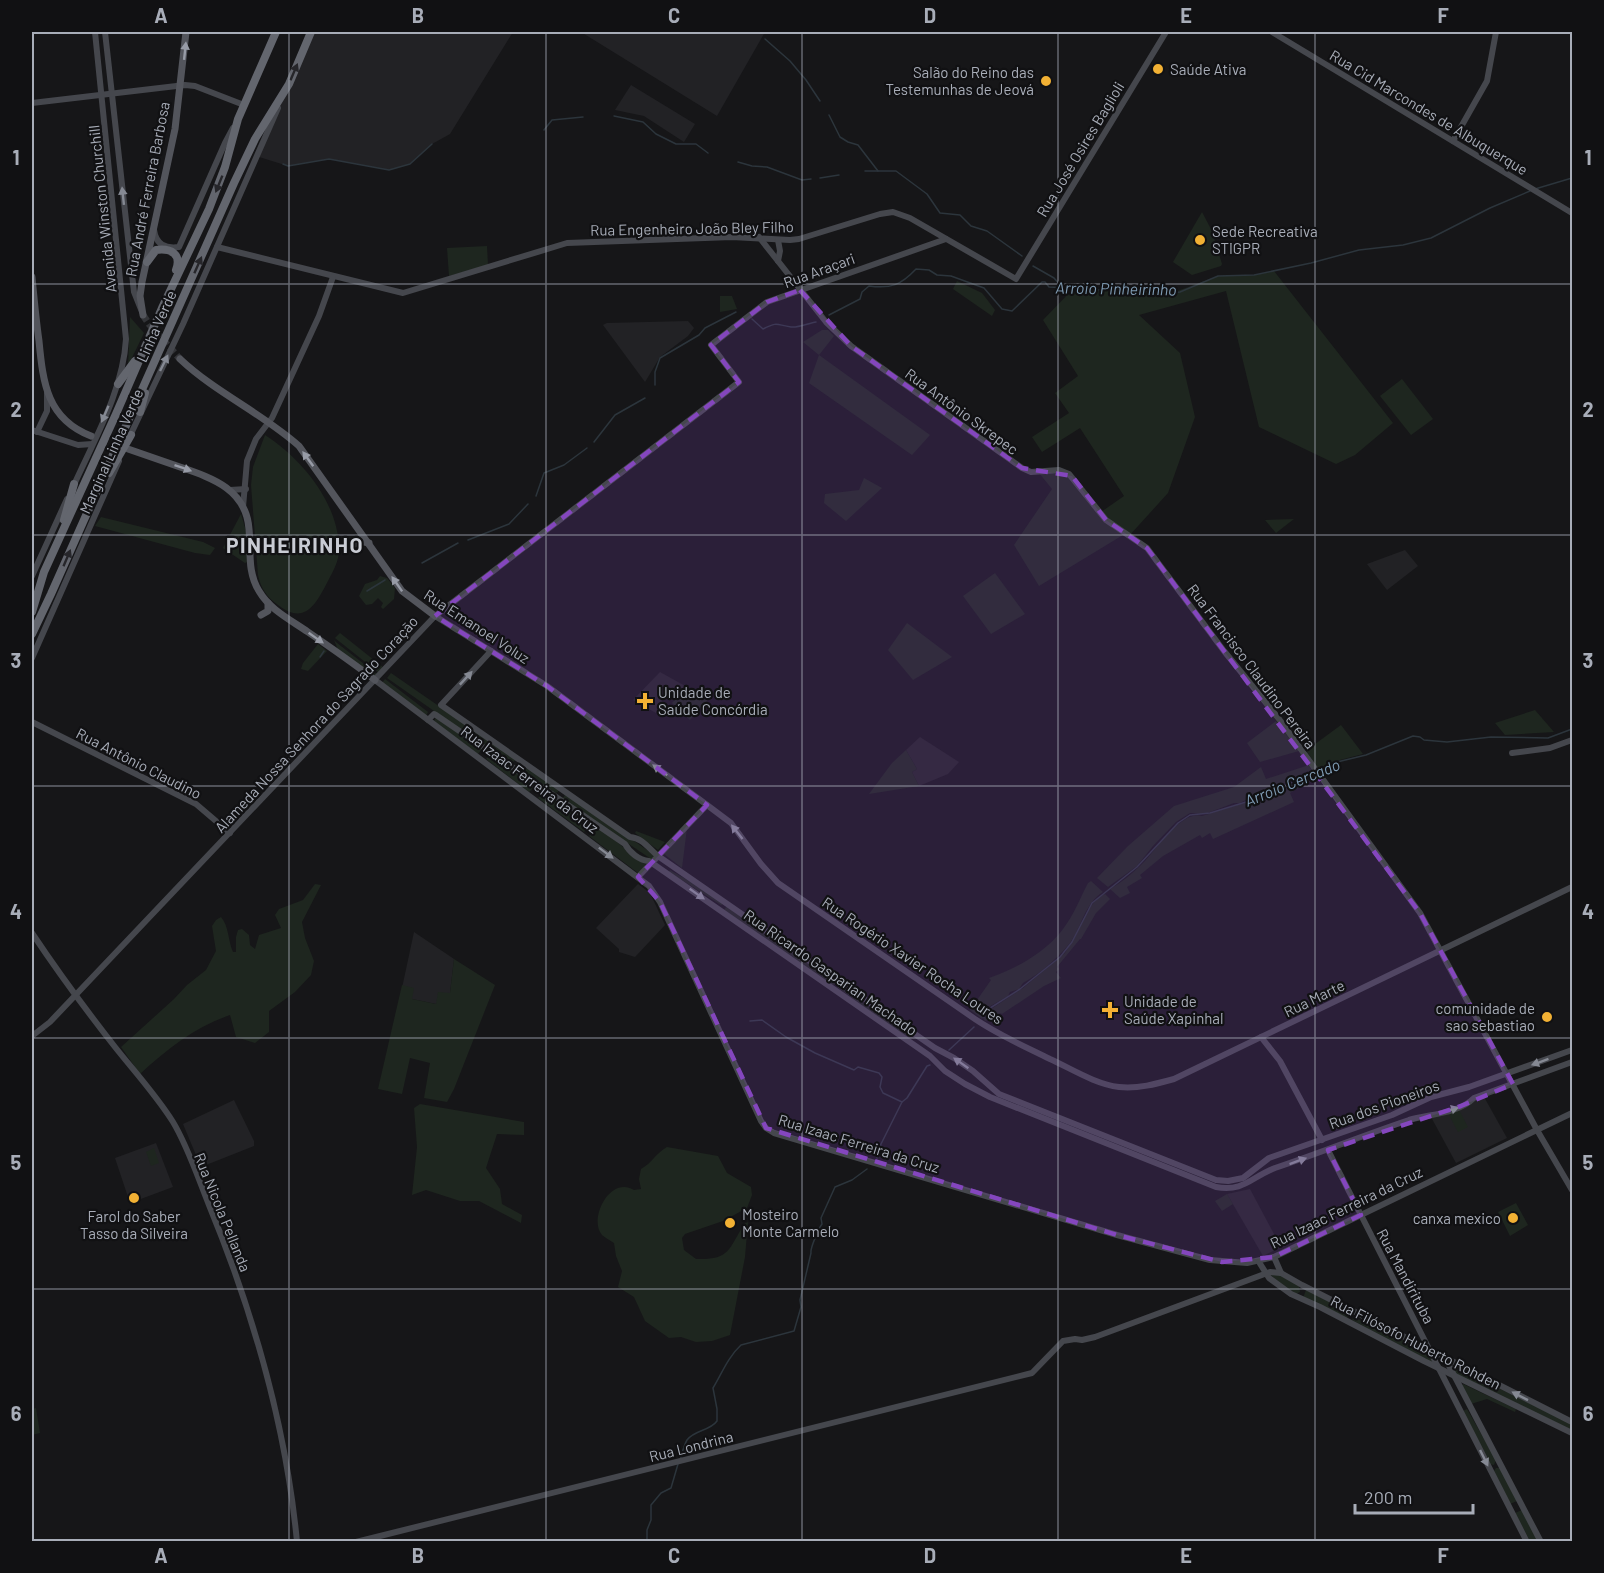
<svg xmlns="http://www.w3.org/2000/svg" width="1604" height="1573" viewBox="0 0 1604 1573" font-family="Barlow,sans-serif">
<rect width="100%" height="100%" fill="#161618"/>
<g fill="#222225">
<polygon points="311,32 513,32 450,134 432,144 410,164 389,170 329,159 288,166 256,156"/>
<polygon points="581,32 765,32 717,116"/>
<polygon points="631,85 695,124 684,142 644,116 615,110"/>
<polygon points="688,321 694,328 688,336 660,357 645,382 603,325 607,323"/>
<polygon points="1405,550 1418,566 1387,590 1367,564"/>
<polygon points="660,672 687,687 678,697 669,690 660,699 665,704 656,713 633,700"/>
<polygon points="920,737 959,762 948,774 919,786 912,772 917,769 906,750"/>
<polygon points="638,884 650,893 665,925 635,957 619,952 619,949 596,928"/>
<polygon points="414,932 454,959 450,993 436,1004 412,999 399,1002"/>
<polygon points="1484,1097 1507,1138 1456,1163 1431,1117"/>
<polygon points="234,1100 254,1141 254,1146 201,1167 183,1124"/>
<polygon points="156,1143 173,1187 130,1203 115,1158"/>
<polygon points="1250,1189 1281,1247 1263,1256 1227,1194"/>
</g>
<g fill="#1e261f">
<polygon points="1202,212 1212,231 1222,264 1221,266 1192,275 1173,262"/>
<polygon points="487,246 488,265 449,276 447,248"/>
<polygon points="1274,271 1393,423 1355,455 1336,464 1259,427 1226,291 1139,315 1180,353 1195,417 1168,493 1129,536 1101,512 1124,496 1080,428 1042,452 1032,437 1069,413 1055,393 1078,376 1043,320 1073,289 1157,291 1172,293 1218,276 1254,275"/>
<polygon points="957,281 982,293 995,310 992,316 953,289"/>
<polygon points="720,296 732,296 737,309 720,312"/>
<polygon points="130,317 144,333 128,366"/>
<polygon points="822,330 828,330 834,336 819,355 930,435 912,455 809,383 819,355 803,342"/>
<polygon points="1402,379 1433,419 1411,435 1380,396"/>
<path d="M265,435C301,458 337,501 339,546C340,559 334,570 328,581C316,604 305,626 278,605C267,597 261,589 258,575L251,485L253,467Z"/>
<polygon points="1054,472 1068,474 1104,522 1123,535 1039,586 1014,545 1052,489 1039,473"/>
<polygon points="864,478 882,488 846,521 824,503 825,494 859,490"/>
<polygon points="241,514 246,531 247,562 245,563 223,548"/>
<polygon points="101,517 203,542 215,548 210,555 195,553 95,526"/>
<polygon points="1294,519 1276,533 1265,520"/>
<polygon points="995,573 1025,614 991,634 963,596"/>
<polygon points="380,576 387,578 395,588 394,599 383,609 381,607 383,603 378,598 372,604 366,605 359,596 365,584 377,580"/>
<polygon points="907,623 952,657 913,680 888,650"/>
<polygon points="340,633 384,668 379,673 335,638"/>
<polygon points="334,640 337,643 377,674 374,677 339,652"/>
<polygon points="318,644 327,651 308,671 301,669 303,663"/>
<polygon points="391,673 517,760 514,761 511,765 387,678"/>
<polygon points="385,679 428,712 426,716 382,683"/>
<polygon points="687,687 708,700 690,720 672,703"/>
<polygon points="1535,710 1554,732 1505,735 1495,723"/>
<polygon points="436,717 482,749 478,754 434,721"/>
<polygon points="1276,721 1299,751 1260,762 1247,743"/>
<polygon points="1341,725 1363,754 1336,761 1319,769 1307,752 1307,750"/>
<polygon points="906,750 917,769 912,772 919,786 869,794 892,763"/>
<polygon points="490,755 535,786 529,792 486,759"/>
<polygon points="520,764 523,764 559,790 558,792 555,793 517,768"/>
<polygon points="1309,765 1314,771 1305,772 1290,782 1270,788 1240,803 1234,803 1205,814 1190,813 1176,822 1153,846 1137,866 1108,887 1097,878 1128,846 1174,806 1234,787 1261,767 1266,779"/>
<path d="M1315,773L1317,776L1316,778L1290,793L1294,802L1213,839L1210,833L1202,838L1200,835L1163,856L1140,875L1142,878L1127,887L1130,893L1120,898L1110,889C1122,882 1133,873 1143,863C1155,851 1182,809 1202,816C1228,807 1254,802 1277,788L1281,790L1282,786L1296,782L1306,774L1310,776Z"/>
<polygon points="543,793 590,825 584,832 538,798"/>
<polygon points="565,793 660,859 657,863 561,798 564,797"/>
<path d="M598,827C615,839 629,853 646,865L638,873L589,836Z"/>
<polygon points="687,828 682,868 664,854"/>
<polygon points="636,831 665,842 658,850 635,833"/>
<polygon points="670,870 698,886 723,904 721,905 669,872"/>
<path d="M1091,881L1103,892C1084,904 1082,927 1070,943C1057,959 1041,973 1023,983L1019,989L1010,992L1008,996L987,1008L985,1015L982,1019L970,1010L991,980L989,978C1017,968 1045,953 1063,929C1074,915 1080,898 1088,883Z"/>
<path d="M315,884L321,885L302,922L305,938L314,961L311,975L295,992L269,1011V1032L255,1043L236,1037L230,1015C195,1027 167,1049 140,1074L121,1047L174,999L187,985L206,970L216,951L212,926L216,920L221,917C229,926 228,941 233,952H236V937L238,930L242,929L249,935L250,945L255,949L259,935L281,928L275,915L279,909L303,900Z"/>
<polygon points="1105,894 1110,899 1096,913 1081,939 1080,939 1057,967 1059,969 1056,972 1061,978 1044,986 1002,1014 1000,1013 995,1017 990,1016 986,1021 983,1019 988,1011 1023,988 1065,953 1091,906 1097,898"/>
<polygon points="727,906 835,981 835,984 832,985 724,910"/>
<polygon points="454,959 495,985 454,1089 447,1102 424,1098 430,1063 410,1058 402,1094 378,1089 402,985 414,988 412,999 436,1004 438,992 450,993"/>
<polygon points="837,987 840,987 913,1037 910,1038 887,1024"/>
<polygon points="420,1104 524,1122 524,1135 497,1134 486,1168 500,1189 502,1204 522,1215 521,1223 479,1201 460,1201 426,1190 412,1195 417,1147 414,1108"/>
<polygon points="1459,1110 1468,1127 1458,1132 1449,1115"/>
<path d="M667,1147L718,1156L727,1173L751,1187L752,1195L747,1208L723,1221L685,1234L682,1238L684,1250L696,1259C729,1260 728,1251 744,1224L748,1222L745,1257L730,1335L712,1341L696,1342L681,1337L669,1338L645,1321L634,1297L618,1287L622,1271L616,1256L614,1243C610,1240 605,1238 602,1235C588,1219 610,1175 634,1190L641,1189L639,1179L641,1169C652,1163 656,1153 667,1147Z"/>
<polygon points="154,1148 159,1163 151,1166 146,1152"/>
<polygon points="1227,1194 1233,1204 1222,1211 1215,1201"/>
<polygon points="1516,1203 1528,1225 1510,1236 1498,1212"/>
<polygon points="1274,1271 1299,1286 1300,1292 1296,1294 1275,1279 1270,1274"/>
<polygon points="1306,1290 1351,1313 1347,1318 1303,1298"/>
<polygon points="1354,1317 1367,1324 1370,1323 1429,1354 1433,1363 1352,1320"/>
<polygon points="1449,1364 1572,1424 1572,1430 1453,1373"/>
<polygon points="1463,1384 1516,1409 1515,1412 1487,1399 1471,1404 1462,1386"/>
<polygon points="36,1408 40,1433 32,1435 32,1409"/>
<polygon points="1467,1409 1496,1460 1494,1465 1489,1464 1463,1411"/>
<polygon points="1496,1468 1500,1468 1517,1501 1510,1504 1494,1471"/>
<polygon points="1522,1510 1538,1541 1530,1541 1515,1513"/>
</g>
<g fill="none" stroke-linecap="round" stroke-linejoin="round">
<g stroke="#2c353c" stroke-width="1.5">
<polyline points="758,32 759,33"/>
<polyline points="765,39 790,61 806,80 820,101"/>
<polyline points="829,115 840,137 848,142 858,145 878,171"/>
<polyline points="614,116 643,122 656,134 676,144 696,144 708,153"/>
<polyline points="544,130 552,120 583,117"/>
<polyline points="738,162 752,166 767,167 802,180 811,179"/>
<polyline points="283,164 288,166 329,159 389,170 410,164 432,144"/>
<polyline points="865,171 896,171 927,194 940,213 960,215 971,226 987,231 1022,256"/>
<polyline points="820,178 839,175"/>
<polyline points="1535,189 1572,178"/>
<polyline points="1033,266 1054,278 1061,286"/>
<path d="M829,315L860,299L862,292L869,286C891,289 901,285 916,269L929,270L937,275L951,276L984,288L1002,309L1012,311L1042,282H1045L1049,287L1138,292L1157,291L1171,293L1180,292L1218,276L1254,275L1311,263L1359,250L1403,245L1431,238L1490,208L1530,191"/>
<path d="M752,319L763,329C779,321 776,325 791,327C798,328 809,323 816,322"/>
<polyline points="655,385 655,372 660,358 699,335 705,328 736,312"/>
<polyline points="594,442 615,415 645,398"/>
<polyline points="536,496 544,473 564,465 587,448"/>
<polyline points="468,540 509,524 528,504"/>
<polyline points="422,563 458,543"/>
<polyline points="367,591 385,580"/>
<polyline points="320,657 324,651"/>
<polyline points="1318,771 1337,762 1366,755 1413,736 1420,737 1424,740 1447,742 1491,737 1548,738 1572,729"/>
<polyline points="984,1017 987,1010 1020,989 1060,957 1072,942 1092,903 1137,867 1178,823 1190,815 1210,813 1246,802 1270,790 1298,780 1306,773 1314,773"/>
<polyline points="750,1021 762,1020 786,1037 815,1053 854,1070 858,1067 879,1073 882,1077 880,1087 883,1093 902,1102"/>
<polyline points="949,1050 974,1027"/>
<polyline points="877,1158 881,1144 902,1102 907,1098 927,1066 930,1065"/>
<path d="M680,1460C682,1454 684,1445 687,1440C694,1430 710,1431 717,1421V1409L713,1388C722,1373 728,1357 741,1345L794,1331L801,1307L800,1300L811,1253C810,1248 819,1228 822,1224L821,1218L835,1187L852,1180L867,1169"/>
<polyline points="647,1542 647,1530 651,1520 651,1505 661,1493 671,1488 678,1464"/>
</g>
<g stroke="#333438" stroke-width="7" stroke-dasharray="7 3.5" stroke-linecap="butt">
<polyline points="143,315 149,324 180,359"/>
<polyline points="91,436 120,446"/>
</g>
<g stroke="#45474d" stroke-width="6">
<polyline points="105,32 134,292 142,312"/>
<polyline points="1272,32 1572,213"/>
<polyline points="32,103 185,85 195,86 244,105"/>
<polyline points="1453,141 1487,81 1496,32"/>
<path d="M154,230C156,244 165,249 179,247L225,143L233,128"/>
<polyline points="759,237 826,322 851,346 1022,468 1031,472 1059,470 1069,474 1106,520 1147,548 1224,651 1279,719 1420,913 1537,1130 1572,1190"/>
<polyline points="217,247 403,293 567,243 732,237 790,240 799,239 880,214 893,212 910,218 1016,279 1166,32"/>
<polyline points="778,261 780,251 778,240"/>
<polyline points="32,430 78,445 92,444"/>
<polyline points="37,432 47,411 47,393"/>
<polyline points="129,438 183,324 278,108"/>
<path d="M73,487C94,440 123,391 126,339L95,32"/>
<polyline points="230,490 246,489"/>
<polyline points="243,507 247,461 256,439 272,418 319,316 333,277"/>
<polyline points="32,576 67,499"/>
<path d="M435,616L547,686L707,805L731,823L761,864L778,883L972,1017C996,1034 1024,1046 1050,1059C1072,1069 1095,1084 1119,1087C1138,1089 1156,1084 1174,1079L1572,887"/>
<path d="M491,651L441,705L630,837C643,838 649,849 658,856L935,1048L954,1058L973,1071L999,1094L1216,1180L1228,1181L1243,1178L1269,1158L1392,1115L1431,1097L1469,1087L1572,1050"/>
<polyline points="32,658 119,461"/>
<polyline points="375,680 649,886 660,902 761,1121 766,1128 774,1133 1117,1235 1210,1260 1247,1263 1274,1257 1572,1113"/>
<path d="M428,720L434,714L436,715L625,844C630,853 639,860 649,861L930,1056L945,1071L965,1084L990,1097L1216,1187C1244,1192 1251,1177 1275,1168C1320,1153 1364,1135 1409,1120C1430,1114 1458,1114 1474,1098L1572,1062"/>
<polyline points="32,722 196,804 230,833"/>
<polyline points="1512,753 1550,748 1572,740"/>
<polyline points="638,877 707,805"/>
<path d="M32,933C58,972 86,1010 115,1047C134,1071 156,1095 173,1122C188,1147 198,1178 209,1205C253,1312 286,1426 297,1542"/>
<polyline points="32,1036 50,1022 435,616 739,382 711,345 767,302 946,239"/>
<polyline points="1261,1037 1280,1061 1322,1140"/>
<polyline points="1328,1150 1527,1542"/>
<polyline points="1274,1257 1281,1273 1302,1285 1572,1422"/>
<polyline points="1259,1262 1269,1278 1291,1294 1320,1307 1424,1361 1572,1433"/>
<polyline points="1444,1356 1541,1542"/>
<polyline points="356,1542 1032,1373 1063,1341 1075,1339 1082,1340 1095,1337 1270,1272 1281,1273"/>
</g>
<g stroke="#53555c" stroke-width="7">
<path d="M32,277C34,298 36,320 39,341C43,383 47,419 91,436"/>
<polyline points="143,315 140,296 142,282 175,129 186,32"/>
<path d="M180,359C216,393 262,413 299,446L402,591L435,616"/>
<path d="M128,449C145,455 163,461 180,467C212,478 246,489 249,529C251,550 247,572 259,591C270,610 291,620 308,632C330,647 353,663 375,680"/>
<polyline points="352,545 360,541 369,543"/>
<polyline points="261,615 268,611 268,603"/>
</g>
<g stroke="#63666e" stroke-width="8">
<path d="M147,262L156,250C171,248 182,254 176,270"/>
<polyline points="118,384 135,361"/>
<polyline points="140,412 145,393"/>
<polyline points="109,473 131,435"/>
<polyline points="64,520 74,484"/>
<polyline points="32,612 44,572 116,414 162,308 209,209 225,167 238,119 276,32"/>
<polyline points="32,634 51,594 234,183 255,139 289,84 311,32"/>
</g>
</g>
<defs><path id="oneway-solid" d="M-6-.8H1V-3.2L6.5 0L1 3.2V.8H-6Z" transform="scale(1.5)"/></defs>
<g fill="#979ba6">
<use href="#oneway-solid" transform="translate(185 51) rotate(-84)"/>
<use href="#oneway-solid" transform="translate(308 459) rotate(-126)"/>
<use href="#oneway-solid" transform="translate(183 468) rotate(19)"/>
<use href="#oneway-solid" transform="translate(397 584) rotate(-125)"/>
<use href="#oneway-solid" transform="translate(316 638) rotate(35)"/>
</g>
<g fill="#26262a">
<use href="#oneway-solid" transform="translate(294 72) rotate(-67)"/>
<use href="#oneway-solid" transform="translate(219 184) rotate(112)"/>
<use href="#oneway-solid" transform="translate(198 265) rotate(-66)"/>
<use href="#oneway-solid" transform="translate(67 558) rotate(-67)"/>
</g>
<g fill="#858993">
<use href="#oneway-solid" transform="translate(123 196) rotate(-96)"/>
<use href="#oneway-solid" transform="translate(164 363) rotate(-64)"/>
<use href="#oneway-solid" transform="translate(105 414) rotate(113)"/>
<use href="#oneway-solid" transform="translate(466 678) rotate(-47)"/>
<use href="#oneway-solid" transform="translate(660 770) rotate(-144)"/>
<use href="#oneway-solid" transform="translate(737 832) rotate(-128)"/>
<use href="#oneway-solid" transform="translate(606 853) rotate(37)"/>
<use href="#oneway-solid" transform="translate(697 894) rotate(35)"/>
<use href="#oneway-solid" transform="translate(1540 1062) rotate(160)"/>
<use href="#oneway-solid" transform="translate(961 1063) rotate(-145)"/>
<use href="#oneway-solid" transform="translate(1450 1110) rotate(-17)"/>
<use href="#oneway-solid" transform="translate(1298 1161) rotate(-20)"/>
<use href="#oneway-solid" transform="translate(1520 1396) rotate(-153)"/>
<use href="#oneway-solid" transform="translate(1484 1458) rotate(64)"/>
</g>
<path fill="#8446be" fill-opacity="0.2" stroke="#8446be" stroke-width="4.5" stroke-dasharray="12 8" stroke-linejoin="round" d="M800,290L851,346L1022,468L1072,476L1106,520L1147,548L1420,913L1513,1084L1461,1106L1328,1150L1361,1215L1274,1257L1222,1262L1117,1235L766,1128L660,902L638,877L707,805L547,686L435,616L739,382L711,345L767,302Z"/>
<path fill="none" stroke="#a8adb8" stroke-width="1.5" stroke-opacity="0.55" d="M289,32V1542M546,32V1542M802,32V1542M1058,32V1542M1315,32V1542M32,284H1572M32,535H1572M32,786H1572M32,1038H1572M32,1289H1572"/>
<g fill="#f2b134" stroke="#111113" stroke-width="2">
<circle cx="1158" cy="69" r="6"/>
<circle cx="1046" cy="81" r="6"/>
<circle cx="1200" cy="240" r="6"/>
<path d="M642 692h6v6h6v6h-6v6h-6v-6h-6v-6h6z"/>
<path d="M1107 1001h6v6h6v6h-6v6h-6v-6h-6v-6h6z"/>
<circle cx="1547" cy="1017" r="6"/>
<circle cx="134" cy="1198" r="6"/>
<circle cx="1513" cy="1218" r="6"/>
<circle cx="730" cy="1223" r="6"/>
</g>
<g text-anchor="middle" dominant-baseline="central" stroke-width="4.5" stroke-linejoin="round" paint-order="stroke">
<g font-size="15" fill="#a8adb8" stroke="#111113" text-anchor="start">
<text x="1170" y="69">Saúde Ativa</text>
<text x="1034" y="72" text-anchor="end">Salão do Reino das<tspan x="1034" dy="17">Testemunhas de Jeová</tspan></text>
<text x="1212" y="231">Sede Recreativa<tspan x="1212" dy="17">STIGPR</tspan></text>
<text x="658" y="692">Unidade de<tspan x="658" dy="17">Saúde Concórdia</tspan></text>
<text x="1124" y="1001">Unidade de<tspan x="1124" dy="17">Saúde Xapinhal</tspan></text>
<text x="1535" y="1008" text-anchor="end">comunidade de<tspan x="1535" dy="17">sao sebastiao</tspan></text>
<text x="742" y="1214">Mosteiro<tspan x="742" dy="17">Monte Carmelo</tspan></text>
<text x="134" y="1216" text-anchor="middle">Farol do Saber<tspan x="134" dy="17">Tasso da Silveira</tspan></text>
<text x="1501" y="1218" text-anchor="end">canxa mexico</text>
</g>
<g font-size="15" fill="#a8adb8" stroke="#111113">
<text transform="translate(1429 112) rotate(31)">Rua Cid Marcondes de Albuquerque</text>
<text transform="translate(1080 149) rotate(-59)">Rua José Osires Baglioli</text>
<text transform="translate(147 189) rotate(-79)">Rua André Ferreira Barbosa</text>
<text transform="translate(102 209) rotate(-96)">Avenida Winston Churchill</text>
<text transform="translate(692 228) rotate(-1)">Rua Engenheiro João Bley Filho</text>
<text transform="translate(819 270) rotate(-20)">Rua Araçari</text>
<text transform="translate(156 326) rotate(-66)">Linha Verde</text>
<text transform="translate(962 411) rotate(36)">Rua Antônio Skrepec</text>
<text transform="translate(111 451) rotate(-66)">Marginal Linha Verde</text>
<text transform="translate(477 626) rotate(33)">Rua Emanoel Voluz</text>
<text transform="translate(1252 666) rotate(53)">Rua Francisco Claudino Pereira</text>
<text transform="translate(316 724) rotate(-47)">Alameda Nossa Senhora do Sagrado Coração</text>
<text transform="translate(139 763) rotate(27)">Rua Antônio Claudino</text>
<text transform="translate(530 779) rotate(37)">Rua Izaac Ferreira da Cruz</text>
<text transform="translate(913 960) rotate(34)">Rua Rogério Xavier Rocha Loures</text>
<text transform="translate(831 972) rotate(35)">Rua Ricardo Gasparian Machado</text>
<text transform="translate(1314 998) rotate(-26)">Rua Marte</text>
<text transform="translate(1384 1104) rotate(-20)">Rua dos Pioneiros</text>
<text transform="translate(859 1143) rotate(17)">Rua Izaac Ferreira da Cruz</text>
<text transform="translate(1346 1207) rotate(-26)">Rua Izaac Ferreira da Cruz</text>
<text transform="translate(223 1212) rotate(68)">Rua Nicola Pellanda</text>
<text transform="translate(1406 1276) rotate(62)">Rua Mandirituba</text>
<text transform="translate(1416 1342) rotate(27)">Rua Filósofo Huberto Rohden</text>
<text transform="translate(691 1446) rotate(-14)">Rua Londrina</text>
</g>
<g font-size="16" font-style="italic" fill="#7f9bb3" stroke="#111113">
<text transform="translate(1116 288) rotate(1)">Arroio Pinheirinho</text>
<text transform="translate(1292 782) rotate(-22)">Arroio Cercado</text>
</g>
<g font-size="21" font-weight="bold" letter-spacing="1.5" fill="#c9ccd4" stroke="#111113">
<text x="295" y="544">PINHEIRINHO</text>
</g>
</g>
<rect width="1604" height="1573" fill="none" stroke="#111113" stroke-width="66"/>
<path d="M1355 1504v9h118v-9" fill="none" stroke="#a8adb8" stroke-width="3"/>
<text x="1364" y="1504" font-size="18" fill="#a8adb8" stroke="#111113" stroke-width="4.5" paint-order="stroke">200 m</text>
<rect x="33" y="33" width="1538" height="1507" fill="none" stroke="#a8adb8" stroke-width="2"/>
<g font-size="20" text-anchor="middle" font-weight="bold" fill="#a8adb8">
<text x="161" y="23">A</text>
<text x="418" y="23">B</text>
<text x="674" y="23">C</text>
<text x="930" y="23">D</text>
<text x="1186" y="23">E</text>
<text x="1443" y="23">F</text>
<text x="16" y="165">1</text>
<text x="1588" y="165">1</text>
<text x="16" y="417">2</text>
<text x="1588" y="417">2</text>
<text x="16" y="668">3</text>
<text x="1588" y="668">3</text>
<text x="16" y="919">4</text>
<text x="1588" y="919">4</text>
<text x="16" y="1170">5</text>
<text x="1588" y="1170">5</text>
<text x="16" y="1421">6</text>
<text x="1588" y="1421">6</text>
<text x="161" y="1563">A</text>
<text x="418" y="1563">B</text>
<text x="674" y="1563">C</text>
<text x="930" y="1563">D</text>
<text x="1186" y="1563">E</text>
<text x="1443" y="1563">F</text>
</g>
</svg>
